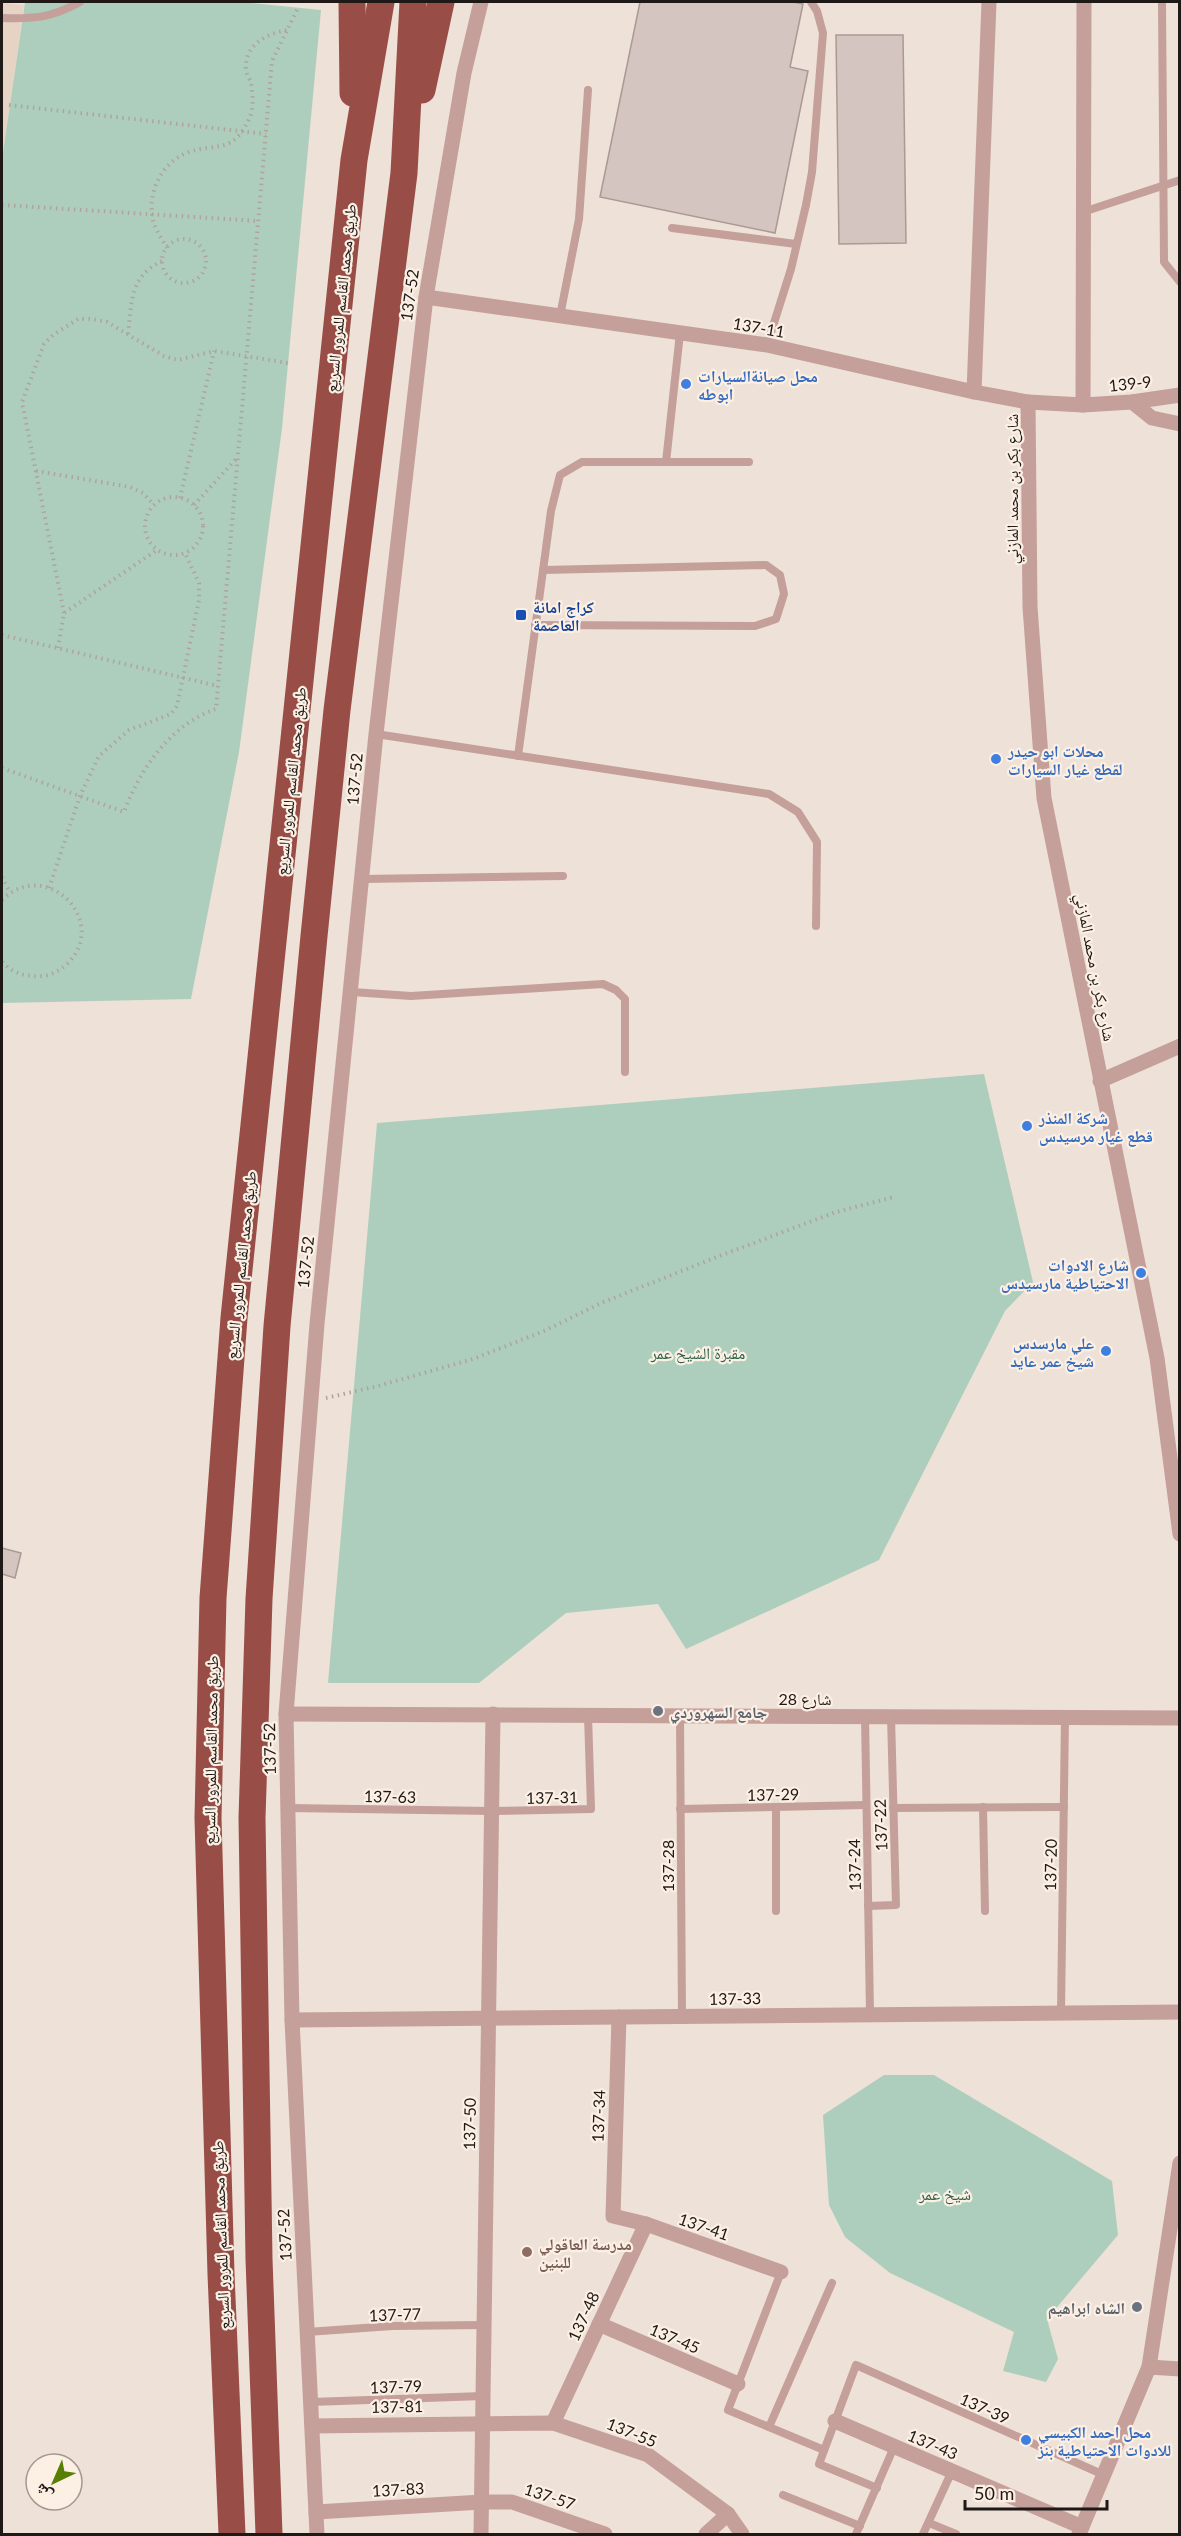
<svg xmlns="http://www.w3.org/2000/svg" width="1181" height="2536" viewBox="0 0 1181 2536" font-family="Lato,'Noto Naskh Arabic',sans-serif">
<rect width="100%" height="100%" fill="#eee1d7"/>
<polygon fill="#e6d3c4" points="2,3 24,5 2,159"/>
<g fill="#aecebd">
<polygon points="25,2 241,2 321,10 282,428 239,752 191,999 2,1003 2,159"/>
<polygon points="984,1074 1033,1282 1005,1311 879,1560 686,1649 658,1604 566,1613 479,1683 328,1683 377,1123"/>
<polygon points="884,2075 934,2075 1112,2181 1118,2235 1047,2319 1058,2359 1046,2382 1003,2371 1014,2332 890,2273 845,2237 829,2205 823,2115"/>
</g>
<g fill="#d5c5c0" stroke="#a99a95" stroke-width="1.5">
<polygon points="640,2 793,2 803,4 790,67 808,71 775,233 600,197"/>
<polygon points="836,35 903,35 906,243 839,244"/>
<polygon points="2,1548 21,1553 15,1578 2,1574"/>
</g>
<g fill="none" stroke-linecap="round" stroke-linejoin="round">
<g stroke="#afa49c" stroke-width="4" stroke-dasharray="1.5 4.5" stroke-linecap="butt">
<polyline points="9,105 266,134"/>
<polyline points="2,205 258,221"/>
<circle cx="184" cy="261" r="22"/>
<path d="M167,248C161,237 153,227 152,214C149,189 163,161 189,152C216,143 233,154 249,119C254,109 253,94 251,83C250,79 246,74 246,70C244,45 266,34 287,30"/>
<path d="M128,334C132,302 129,277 162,261"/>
<polyline points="36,471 130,487 143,493 154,505"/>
<circle cx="174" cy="526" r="29"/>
<polyline points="180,498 214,351"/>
<polyline points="194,505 237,458"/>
<polyline points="64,613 22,402 44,344 53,335 78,319 92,319 107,322 164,356 178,360 214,351 288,363"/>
<polyline points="2,635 218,686"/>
<polyline points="58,648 64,613 157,550"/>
<path d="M2,768L124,812C140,769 171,724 216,709L272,61L298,8"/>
<polyline points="2,877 10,893"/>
<polyline points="49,888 80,796 99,756 129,730 171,714 177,706 199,600 199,583 185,553"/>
<path d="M2,900C46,856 111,922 67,964C60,970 52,975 43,976C27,977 12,974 2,961"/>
<polyline points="326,1398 378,1386 473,1359 544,1331 601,1303 722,1255 836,1212 894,1197"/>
</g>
<g stroke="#c59f9a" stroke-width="8">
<polyline points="1162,2 1164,262 1180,282"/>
<path d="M2,18C34,19 51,18 80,2"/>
<polyline points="1083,212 1180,180"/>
<polyline points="672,228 796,244"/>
<polyline points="560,316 579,219 588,90"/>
<polyline points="767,345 791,269 806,205 812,172 823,33 817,11 811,2"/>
<polyline points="666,462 680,333"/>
<polyline points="535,625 755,626 776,619 784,594 780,575 766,565 543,570"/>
<polyline points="376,734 769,794 798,812 817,842 816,926"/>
<polyline points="518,756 551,511 560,475 582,462 749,462"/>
<polyline points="363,879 563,876"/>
<polyline points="352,992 411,996 603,984 616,990 625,999 625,1072"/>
<polyline points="680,1716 682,2017"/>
<polyline points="865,1716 870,2013"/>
<polyline points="983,1807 985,1911"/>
<polyline points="288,1808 492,1811 591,1809 588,1715"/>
<polyline points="893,1808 1064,1807"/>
<polyline points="680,1809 866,1805"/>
<polyline points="868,1906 896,1905 891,1716"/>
<polyline points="776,1911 776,1808"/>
<polyline points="1061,2012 1065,1717"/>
<polyline points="781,2272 728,2410 824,2450"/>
<polyline points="307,2332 392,2326 484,2325"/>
<polyline points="311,2402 483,2396"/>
<polyline points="769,2427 832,2283"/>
<polyline points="877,2488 819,2464 856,2365 1104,2475"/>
<polyline points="783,2495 860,2526"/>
<polyline points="929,2523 956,2534"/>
<polyline points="856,2534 894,2447"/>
<polyline points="923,2534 952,2471"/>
</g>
<g stroke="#c59f9a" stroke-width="15">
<polyline points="426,297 767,345 974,392 1028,402 1083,405 1132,402 1180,395"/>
<polyline points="974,392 989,2"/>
<polyline points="1028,402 1030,607 1044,798 1157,1358 1180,1534"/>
<polyline points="1132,402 1152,418 1180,424"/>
<polyline points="1083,405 1084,2"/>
<polyline points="1100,1081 1180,1046"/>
<polyline points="286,1714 1180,1718"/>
<polyline points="619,2017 613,2216 646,2224 781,2272"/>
<polyline points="292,2020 1180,2012"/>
<polyline points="599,2324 738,2384"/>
<polyline points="1149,2367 1180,2369"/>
<polyline points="835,2421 1082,2527"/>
<polyline points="553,2423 646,2224"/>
<polyline points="312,2426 553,2423 648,2455 728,2514 742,2534"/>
<polyline points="316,2512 482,2502 512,2502 605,2534"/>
<polyline points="317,2534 292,2020 286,1714 317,1324 376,734 426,297 464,73 481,2"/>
<polyline points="481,2534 493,1714"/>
<polyline points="706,2534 728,2514"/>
<polyline points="1079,2534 1149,2367 1180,2163"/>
</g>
<g stroke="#994d47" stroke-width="27">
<polyline points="352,2 353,93"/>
<polyline points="422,90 441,2"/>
<polyline points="232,2534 221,2274 208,1818 213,1598 234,1318 354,160 381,2"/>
<polyline points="269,2534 259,2259 252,1818 259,1599 277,1326 314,936 337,710 404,173 413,2"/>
</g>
</g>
<g fill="#3f7fe0" stroke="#fcefe4" stroke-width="2">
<circle cx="686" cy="384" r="6"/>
<circle cx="996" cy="759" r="6"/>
<circle cx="1027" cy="1126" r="6"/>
<circle cx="1141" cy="1273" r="6"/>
<circle cx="1106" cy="1351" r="6"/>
<circle cx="1026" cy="2440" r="6"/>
</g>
<rect fill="#1a4fb4" stroke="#fcefe4" stroke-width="2" x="515" y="609" width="12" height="12" rx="3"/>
<g fill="#6b7280" stroke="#fcefe4" stroke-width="2">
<circle cx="658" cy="1711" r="6"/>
<circle cx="1137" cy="2307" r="6"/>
</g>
<circle fill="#8d6e63" stroke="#fcefe4" stroke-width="2" cx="527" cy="2252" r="6"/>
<g text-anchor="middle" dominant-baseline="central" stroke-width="4.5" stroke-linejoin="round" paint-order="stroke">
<g font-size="16" fill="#1e1916" stroke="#fcefe4">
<text transform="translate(409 295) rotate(-82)">137-52</text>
<text transform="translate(340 298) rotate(-84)">طريق محمد القاسم للمرور السريع</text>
<text transform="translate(759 327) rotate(10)">137-11</text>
<text transform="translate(1130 383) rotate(-6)">139-9</text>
<text transform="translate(1011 489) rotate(-90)">شارع بكر بن محمد المازني</text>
<text transform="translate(354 779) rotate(-85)">137-52</text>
<text transform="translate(290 781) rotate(-84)">طريق محمد القاسم للمرور السريع</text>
<text transform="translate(1096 967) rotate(79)">شارع بكر بن محمد المازني</text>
<text transform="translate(305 1262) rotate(-84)">137-52</text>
<text transform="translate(240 1265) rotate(-84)">طريق محمد القاسم للمرور السريع</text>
<text x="805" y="1698">شارع 28</text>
<text transform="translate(269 1749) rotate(-91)">137-52</text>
<text transform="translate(210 1750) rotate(-89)">طريق محمد القاسم للمرور السريع</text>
<text transform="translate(773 1794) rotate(-1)">137-29</text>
<text transform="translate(390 1796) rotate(1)">137-63</text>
<text transform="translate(552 1797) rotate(-1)">137-31</text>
<text transform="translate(880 1825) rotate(-92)">137-22</text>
<text transform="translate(854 1865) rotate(-91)">137-24</text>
<text transform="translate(1050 1865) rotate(-89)">137-20</text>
<text transform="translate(667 1866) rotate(-90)">137-28</text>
<text transform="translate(735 1998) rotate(-1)">137-33</text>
<text transform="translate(598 2116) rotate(-88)">137-34</text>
<text transform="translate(469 2124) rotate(-89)">137-50</text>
<text transform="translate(704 2226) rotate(19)">137-41</text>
<text transform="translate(220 2235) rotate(-92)">طريق محمد القاسم للمرور السريع</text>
<text transform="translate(284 2235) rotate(-93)">137-52</text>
<text transform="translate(395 2314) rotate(-2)">137-77</text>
<text transform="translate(583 2316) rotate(-65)">137-48</text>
<text transform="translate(675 2338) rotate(23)">137-45</text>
<text transform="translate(396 2386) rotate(-2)">137-79</text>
<text transform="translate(397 2406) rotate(-1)">137-81</text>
<text transform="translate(985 2408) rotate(24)">137-39</text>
<text transform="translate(632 2432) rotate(22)">137-55</text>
<text transform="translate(933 2444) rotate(23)">137-43</text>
<text transform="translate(398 2489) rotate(-3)">137-83</text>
<text transform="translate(550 2496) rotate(18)">137-57</text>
</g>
<g font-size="16" font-weight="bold" fill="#366cbe" stroke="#fcefe4" text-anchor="start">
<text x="698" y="375">محل صيانةالسيارات<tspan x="698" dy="18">ابوطه</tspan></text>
<text x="1008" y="750">محلات ابو حيدر<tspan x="1008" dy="18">لقطع غيار السيارات</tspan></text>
<text x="1039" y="1117">شركة المنذر<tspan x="1039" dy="18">قطع غيار مرسيدس</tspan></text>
<text x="1129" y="1264" text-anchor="end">شارع الادوات<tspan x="1129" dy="18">الاحتياطية مارسيدس</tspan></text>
<text x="1094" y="1342" text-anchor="end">علي مارسدس<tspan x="1094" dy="18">شيخ عمر عايد</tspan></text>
<text x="1038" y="2431">محل احمد الكبيسي<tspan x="1038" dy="18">للادوات الاحتياطية بنز</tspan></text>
</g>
<g font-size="16" font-weight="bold" fill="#164399" stroke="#fcefe4" text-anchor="start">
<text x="533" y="606">كراج امانة<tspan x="533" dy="18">العاصمة</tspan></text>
</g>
<g font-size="16" fill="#2a6148" stroke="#fcefe4">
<text x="698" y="1352">مقبرة الشيخ عمر</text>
<text x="945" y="2193">شيخ عمر</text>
</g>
<g font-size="16" font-weight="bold" fill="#5b616d" stroke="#fcefe4" text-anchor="start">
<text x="670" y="1711">جامع السهروردي</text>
<text x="1125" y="2307" text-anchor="end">الشاه ابراهيم</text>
</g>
<g font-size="16" font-weight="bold" fill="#785e54" stroke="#fcefe4" text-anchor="start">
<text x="539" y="2243">مدرسة العاقولي<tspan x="539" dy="18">للبنين</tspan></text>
</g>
</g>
<rect width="1181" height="2536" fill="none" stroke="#1e1916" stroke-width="6"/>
<g transform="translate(54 2482) rotate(224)"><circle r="28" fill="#fcefe4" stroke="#a39992" stroke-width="1.5"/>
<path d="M0-4.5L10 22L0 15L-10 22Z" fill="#578002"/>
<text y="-9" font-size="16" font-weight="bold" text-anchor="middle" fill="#1e1916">ش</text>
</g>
<path d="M965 2500v9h142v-9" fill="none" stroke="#1e1916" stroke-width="3"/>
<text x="974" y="2500" font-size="18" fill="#1e1916" stroke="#fcefe4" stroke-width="4.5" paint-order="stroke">50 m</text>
</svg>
